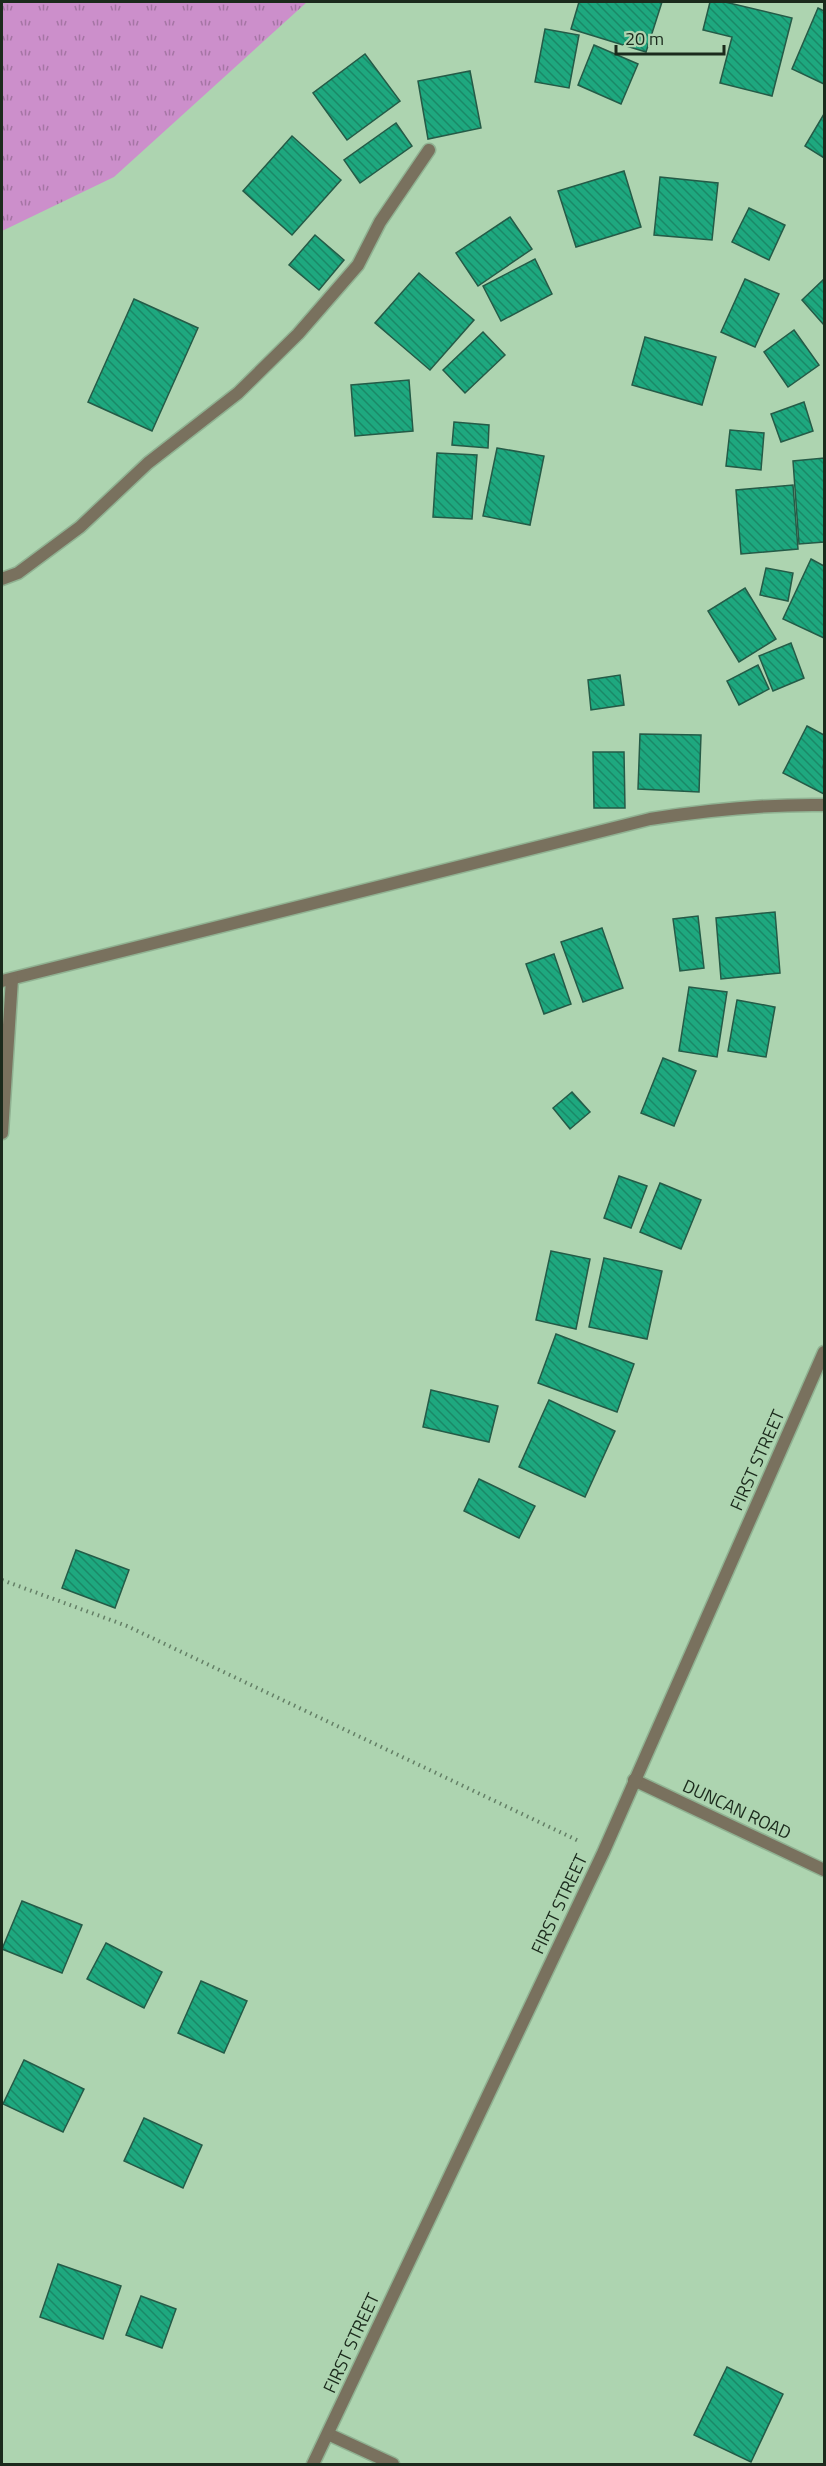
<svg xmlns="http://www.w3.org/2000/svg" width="826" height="2466" viewBox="0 0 826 2466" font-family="'Titillium Web',sans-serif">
<defs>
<pattern id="grass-tufts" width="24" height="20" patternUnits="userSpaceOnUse" patternTransform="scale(1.5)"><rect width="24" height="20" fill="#cc8fcb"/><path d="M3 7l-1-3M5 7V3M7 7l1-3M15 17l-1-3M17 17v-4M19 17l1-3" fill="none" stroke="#a575a4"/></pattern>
<pattern id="building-back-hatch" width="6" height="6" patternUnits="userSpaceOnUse" patternTransform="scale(1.5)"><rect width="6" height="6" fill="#1ea87f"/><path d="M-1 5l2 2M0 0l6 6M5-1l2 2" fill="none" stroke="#1a8967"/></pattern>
</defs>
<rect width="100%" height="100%" fill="#add4b0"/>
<polygon fill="url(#grass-tufts)" points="2,2 307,2 114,177 2,231"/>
<g fill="url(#building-back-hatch)" stroke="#255b47" stroke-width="1.5">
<polygon points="579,2 662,2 646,52 571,29"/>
<polygon points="710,2 725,2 792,18 772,96 720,83 732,37 703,30"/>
<polygon points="818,8 824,11 824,84 792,69"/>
<polygon points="545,29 579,35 569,88 535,82"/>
<polygon points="594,45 638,64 621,104 578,85"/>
<polygon points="365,54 400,101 347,140 313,93"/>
<polygon points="470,71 481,128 428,139 418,81"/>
<polygon points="824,114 824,158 805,146"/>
<polygon points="396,123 412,146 360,183 344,160"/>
<polygon points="292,136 341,180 292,235 243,191"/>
<polygon points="624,171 641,227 576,247 558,191"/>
<polygon points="660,177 718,183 712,240 654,235"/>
<polygon points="749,208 785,225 769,260 732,242"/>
<polygon points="510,217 532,249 478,286 456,253"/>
<polygon points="315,235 344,260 319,290 289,265"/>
<polygon points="535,259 552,294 501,321 483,286"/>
<polygon points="419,273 474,320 430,370 375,323"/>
<polygon points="745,279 779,294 755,347 721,332"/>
<polygon points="824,279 824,325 802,300"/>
<polygon points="134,299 198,328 152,431 88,402"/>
<polygon points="794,330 819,365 788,387 764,352"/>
<polygon points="483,332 505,355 465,393 443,370"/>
<polygon points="645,337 716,357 702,405 632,385"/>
<polygon points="409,380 413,431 355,436 351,385"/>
<polygon points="804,402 813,431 781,442 771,414"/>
<polygon points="454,422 489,425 488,448 452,445"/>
<polygon points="730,430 764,433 761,470 726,466"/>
<polygon points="497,448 544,456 530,525 483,516"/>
<polygon points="437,453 477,455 472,519 433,517"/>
<polygon points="824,458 824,542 799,544 793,461"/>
<polygon points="793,485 798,549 741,554 736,490"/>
<polygon points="811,559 824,566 824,638 783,619"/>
<polygon points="766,568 793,573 788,601 760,595"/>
<polygon points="745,588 776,639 739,662 708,611"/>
<polygon points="791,643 804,678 773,691 759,656"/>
<polygon points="758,665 769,689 739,705 727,681"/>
<polygon points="620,675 624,705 591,710 588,680"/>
<polygon points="807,726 824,735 824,763 823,767 824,768 824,794 783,773"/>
<polygon points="640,734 701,735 699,792 638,789"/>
<polygon points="593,752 624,752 625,808 594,808"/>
<polygon points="775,912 780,973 721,979 716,918"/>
<polygon points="698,916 704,968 680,971 673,919"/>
<polygon points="602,928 623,988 583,1002 561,942"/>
<polygon points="554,954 571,1004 544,1014 526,964"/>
<polygon points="689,987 727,992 717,1057 679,1051"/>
<polygon points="737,1000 775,1007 766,1057 728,1051"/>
<polygon points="663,1058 696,1071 674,1126 641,1113"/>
<polygon points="572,1092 590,1112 570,1129 553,1108"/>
<polygon points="619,1176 647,1186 631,1228 604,1218"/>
<polygon points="660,1183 701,1200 681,1249 640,1232"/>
<polygon points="551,1251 590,1259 576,1329 536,1320"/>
<polygon points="604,1258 662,1271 647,1339 589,1327"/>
<polygon points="556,1334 634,1364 617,1412 538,1383"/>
<polygon points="431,1390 498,1406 489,1442 423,1427"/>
<polygon points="549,1400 615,1431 585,1497 519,1467"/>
<polygon points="479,1479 535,1506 519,1538 464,1511"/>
<polygon points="76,1550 129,1570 115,1608 62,1588"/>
<polygon points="22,1901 82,1925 62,1973 2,1949"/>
<polygon points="106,1943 162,1972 144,2008 87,1979"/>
<polygon points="201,1981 247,2001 224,2053 178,2033"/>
<polygon points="24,2060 84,2089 63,2132 3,2104"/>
<polygon points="144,2118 202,2145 183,2188 124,2161"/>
<polygon points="58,2264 121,2286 103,2339 40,2317"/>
<polygon points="141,2296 176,2309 162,2348 126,2335"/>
<polygon points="727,2367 783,2394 751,2462 694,2435"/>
</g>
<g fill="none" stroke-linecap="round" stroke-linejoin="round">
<g stroke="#90b292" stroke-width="15">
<g id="street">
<polyline points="2,579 18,573 80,527 148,463 238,393 298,334 358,265 380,222 429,150"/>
<path d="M2,981L650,819C708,810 765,804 824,805"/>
<polyline points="2,1133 12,979"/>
<polyline points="634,1780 824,1870"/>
<polyline points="328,2434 393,2464"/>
<polyline points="313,2464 603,1853 824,1352"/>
</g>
</g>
<polyline stroke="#647f66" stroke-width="4" stroke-dasharray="1.5 4.5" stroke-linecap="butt" points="2,1580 127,1626 581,1842"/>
<use href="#street" stroke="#79715e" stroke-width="12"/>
</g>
<g text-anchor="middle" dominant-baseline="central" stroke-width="4.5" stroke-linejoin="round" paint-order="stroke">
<g font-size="18" fill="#1b2a1c" stroke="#add4b0">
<text transform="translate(757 1460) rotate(-66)">FIRST STREET</text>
<text transform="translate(737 1809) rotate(25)">DUNCAN ROAD</text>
<text transform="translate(559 1904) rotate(-65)">FIRST STREET</text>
<text transform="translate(351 2343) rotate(-65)">FIRST STREET</text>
</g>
</g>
<rect width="826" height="2466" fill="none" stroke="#1b2a1c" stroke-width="6"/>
<path d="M616 45v9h108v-9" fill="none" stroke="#1b2a1c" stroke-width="3"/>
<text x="625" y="45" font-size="18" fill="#1b2a1c" stroke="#add4b0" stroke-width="4.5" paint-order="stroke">20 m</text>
</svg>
